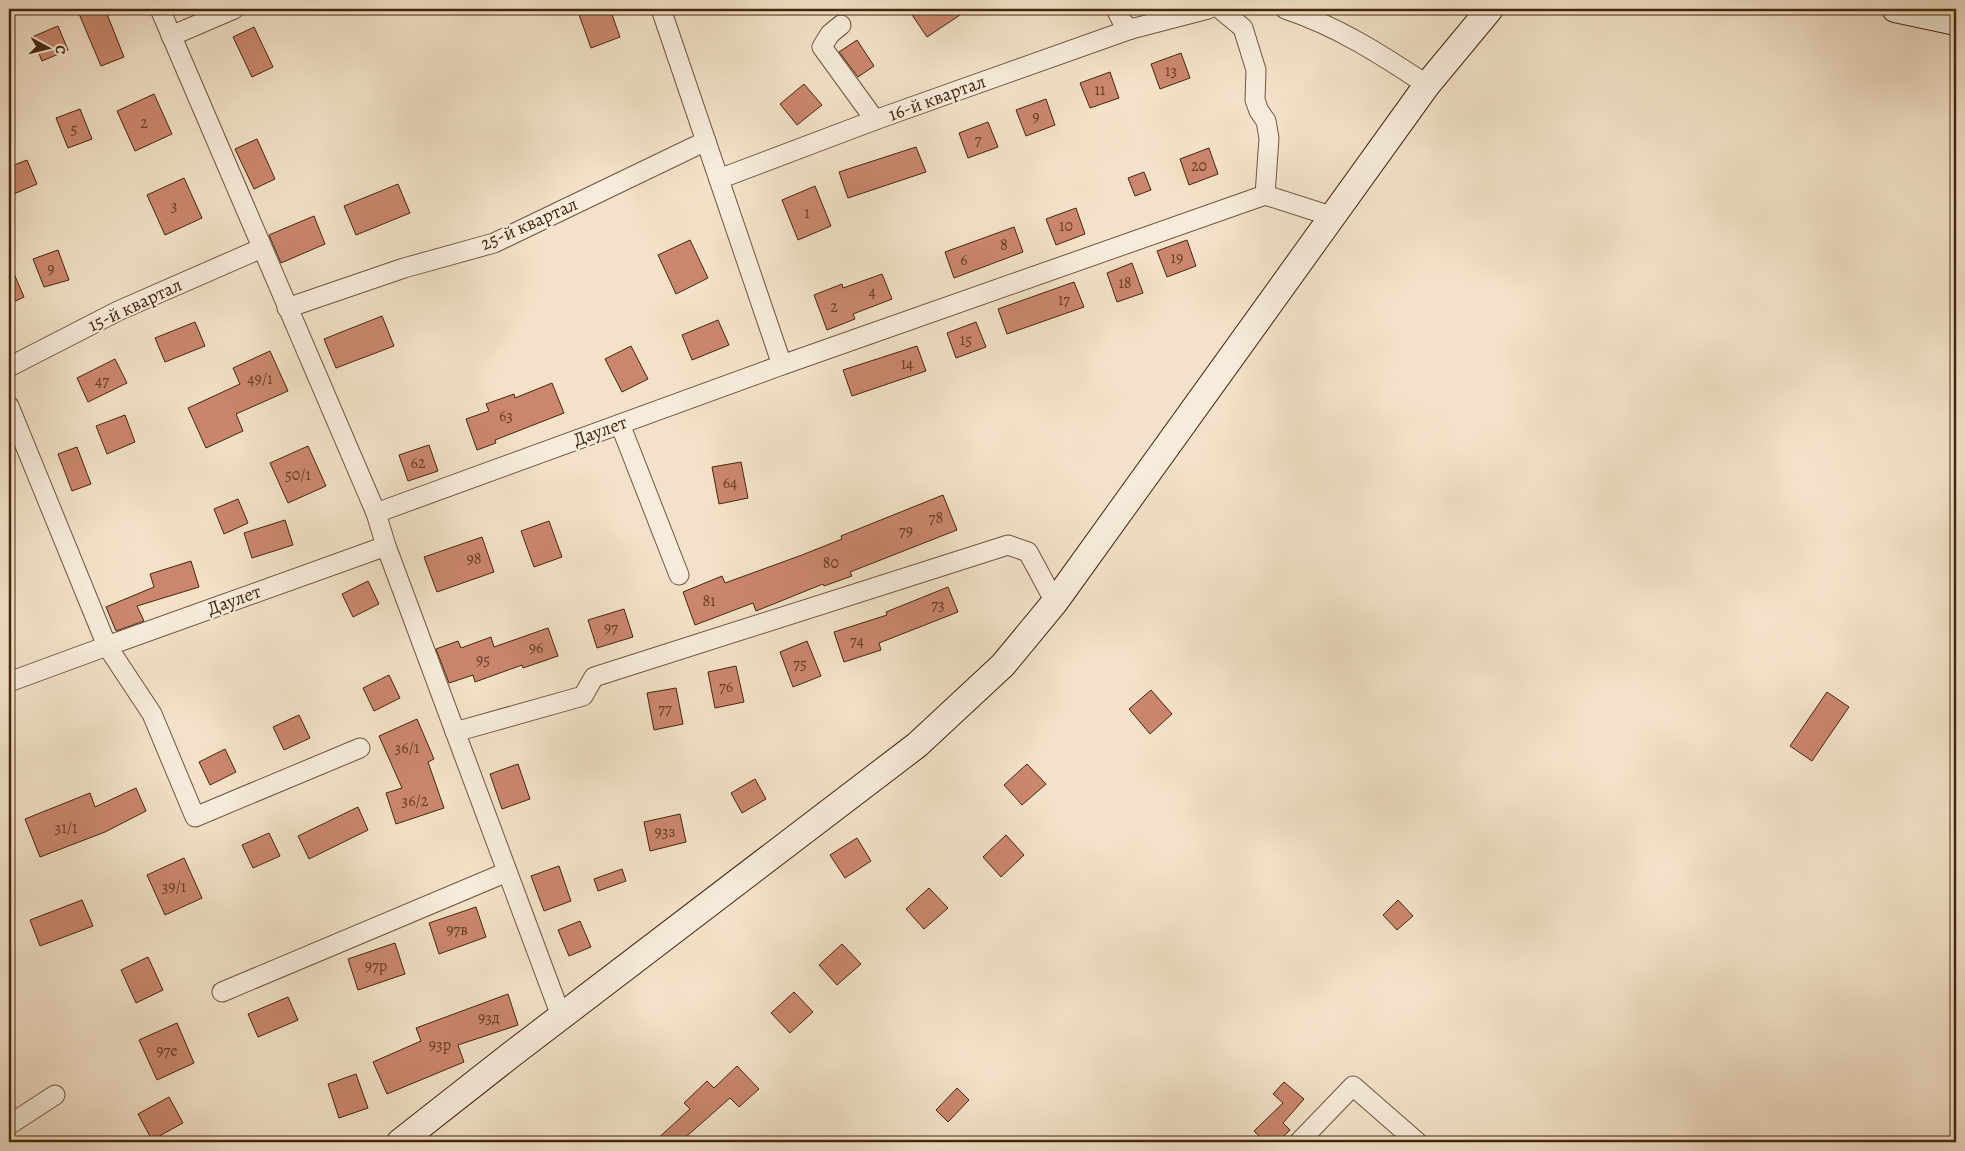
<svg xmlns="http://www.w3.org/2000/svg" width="1965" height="1151" viewBox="0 0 1965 1151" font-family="Alegreya,serif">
<rect width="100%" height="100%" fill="#f3e2c9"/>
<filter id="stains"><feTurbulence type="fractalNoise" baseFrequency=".004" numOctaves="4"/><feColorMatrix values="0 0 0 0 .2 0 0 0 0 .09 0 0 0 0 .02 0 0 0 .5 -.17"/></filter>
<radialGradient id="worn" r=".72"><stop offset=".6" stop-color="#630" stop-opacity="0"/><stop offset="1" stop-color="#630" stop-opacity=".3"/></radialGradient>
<g fill="#cb876e" stroke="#44260d">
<polygon points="77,9 105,9 124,57 101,66"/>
<polygon points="577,9 610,9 620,37 591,48"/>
<polygon points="908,9 969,9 927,37"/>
<polygon points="58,26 68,50 42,61 32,37"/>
<polygon points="254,27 273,67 252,77 233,37"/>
<polygon points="857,40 874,66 858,77 839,52"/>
<polygon points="1181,53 1190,78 1160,89 1151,64"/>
<polygon points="1110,72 1119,98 1090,108 1080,83"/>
<polygon points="804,84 822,105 797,125 780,104"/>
<polygon points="154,94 172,134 135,151 117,111"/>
<polygon points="1046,99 1055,125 1026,136 1016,110"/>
<polygon points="80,109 92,139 68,148 56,118"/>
<polygon points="988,122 998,147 968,158 959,133"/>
<polygon points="257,139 275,179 254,189 235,149"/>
<polygon points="916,147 926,172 848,198 839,172"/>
<polygon points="1209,148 1218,174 1189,185 1180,159"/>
<polygon points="27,160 37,184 9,196 9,167"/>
<polygon points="1144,172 1151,190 1135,196 1128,178"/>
<polygon points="184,178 202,218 165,235 147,195"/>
<polygon points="398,184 410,213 356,235 344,206"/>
<polygon points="815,186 831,226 798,240 782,200"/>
<polygon points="1076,208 1085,234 1056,245 1046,219"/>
<polygon points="314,216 325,244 281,263 269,235"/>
<polygon points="1014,227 1023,252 954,278 945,252"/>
<polygon points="690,240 708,278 676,294 658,255"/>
<polygon points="1187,240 1196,266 1167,277 1157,251"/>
<polygon points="58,250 69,280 44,287 33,259"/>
<polygon points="9,262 24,297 9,304"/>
<polygon points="1132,263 1143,293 1117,302 1107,273"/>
<polygon points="882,274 892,299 853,314 855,319 827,330 814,295 842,284 843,288"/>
<polygon points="1074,282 1084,307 1007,334 998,309"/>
<polygon points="382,316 394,346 336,368 324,339"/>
<polygon points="718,320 729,345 692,360 682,335"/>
<polygon points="195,322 205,346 165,362 155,338"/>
<polygon points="976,322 986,347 956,358 947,333"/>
<polygon points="631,346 648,379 622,392 605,359"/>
<polygon points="917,346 926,371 852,396 843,370"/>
<polygon points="270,351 288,391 236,414 243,431 206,448 188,408 240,384 233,368"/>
<polygon points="115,359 127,383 88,402 77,378"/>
<polygon points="552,383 564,413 495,440 496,443 477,450 466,419 489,411 486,404 514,394 515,398"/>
<polygon points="125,415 135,442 107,454 96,426"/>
<polygon points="429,445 438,471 408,481 399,455"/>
<polygon points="308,446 326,486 288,503 270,463"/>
<polygon points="77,447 91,484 72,491 58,454"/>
<polygon points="741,462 748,498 719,504 712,467"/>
<polygon points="943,495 957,530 850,572 852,576 824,586 823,584 756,611 753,603 695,625 683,592 722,576 725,583 802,555 842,539 841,536"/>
<polygon points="238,499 248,523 224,534 214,509"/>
<polygon points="285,520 293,545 252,558 244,533"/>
<polygon points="549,521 562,557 534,567 521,531"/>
<polygon points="482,537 494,572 437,592 424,557"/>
<polygon points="191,561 199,587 137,606 144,621 116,631 106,607 154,587 150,574"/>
<polygon points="368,581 379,604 353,617 342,594"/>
<polygon points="948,587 958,612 879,643 881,650 844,662 834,632 887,615 886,612"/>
<polygon points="624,609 633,637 597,648 588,620"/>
<polygon points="548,628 558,656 523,668 522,665 475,682 473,675 449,683 436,649 458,641 461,648 491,637 494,647"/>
<polygon points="807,641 821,676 793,687 780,652"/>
<polygon points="736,666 744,702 715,708 708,672"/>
<polygon points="389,675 400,698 374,711 363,688"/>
<polygon points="676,688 683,724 654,730 647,693"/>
<polygon points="1151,690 1172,714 1150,734 1129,709"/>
<polygon points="1827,692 1849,707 1812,761 1790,746"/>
<polygon points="299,715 310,738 284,750 273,727"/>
<polygon points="417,719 434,759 428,762 444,808 396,824 386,793 402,788 379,736"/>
<polygon points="225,749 236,772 210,785 199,762"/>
<polygon points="518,764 530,799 502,809 490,774"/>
<polygon points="1027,764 1046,784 1022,805 1004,785"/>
<polygon points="755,779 766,799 742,813 731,793"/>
<polygon points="136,788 146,811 105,832 40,857 25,819 90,793 95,807"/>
<polygon points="358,807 368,830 309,859 298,836"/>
<polygon points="680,814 686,842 650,851 644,822"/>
<polygon points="269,833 280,856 253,868 242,845"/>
<polygon points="1006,835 1024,855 1001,877 983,857"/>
<polygon points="857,838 871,861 845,878 830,855"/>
<polygon points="184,858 202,898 165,915 147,875"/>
<polygon points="559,866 571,901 544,911 531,876"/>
<polygon points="622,869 626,881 598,891 594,879"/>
<polygon points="929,888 948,908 924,929 906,909"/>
<polygon points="82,900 93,926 40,946 30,920"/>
<polygon points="1398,900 1413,916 1397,930 1383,915"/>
<polygon points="476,907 486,937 439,954 429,923"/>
<polygon points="580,921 591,947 569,956 558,930"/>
<polygon points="395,943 405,974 358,990 348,959"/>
<polygon points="842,944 861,964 837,985 819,965"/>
<polygon points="148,957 163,990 136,1003 121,970"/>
<polygon points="794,992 813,1012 790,1033 771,1013"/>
<polygon points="508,994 518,1025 458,1045 464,1062 387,1094 373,1062 421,1041 416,1028"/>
<polygon points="288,997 298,1020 258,1037 248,1014"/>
<polygon points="177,1023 194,1063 157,1080 139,1040"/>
<polygon points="737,1066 759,1089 739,1107 730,1098 687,1136 693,1142 654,1142 690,1109 684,1103 707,1081 714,1088"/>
<polygon points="356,1074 368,1108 339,1118 328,1084"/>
<polygon points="1284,1082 1304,1099 1283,1123 1290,1130 1278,1142 1265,1142 1254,1131 1283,1103 1273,1094"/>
<polygon points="957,1088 969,1100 948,1122 936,1110"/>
<polygon points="169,1097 183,1123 152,1140 138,1114"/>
</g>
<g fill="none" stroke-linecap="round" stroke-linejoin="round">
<g stroke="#70553c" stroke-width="21">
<g id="street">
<polyline points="160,9 376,513"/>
<polyline points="1220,9 1243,28 1256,70 1255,100 1259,111 1266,121 1269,138 1265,195"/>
<path d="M1285,9C1337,26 1382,55 1427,85"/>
<polyline points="841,25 830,34 822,47 875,120"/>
<polyline points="1131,29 1208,9"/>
<polyline points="171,36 234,9"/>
<polyline points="719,179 875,120 1131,29 1123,23 1116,9"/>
<polyline points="287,308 404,268 494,243 706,141"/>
<polyline points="782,365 1265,195 1334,217"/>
<polyline points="9,367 118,311 262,248"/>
<polyline points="9,406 107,646 9,682"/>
<polyline points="620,424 679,575"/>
<polyline points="386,546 561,1016"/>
<polyline points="455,732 583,696 594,677 1008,545 1028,552 1055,602"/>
<polyline points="360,748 195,817 152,714 107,646 386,546 376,513 782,365 661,9"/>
<polyline points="222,992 507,872"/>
<polyline points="9,1125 55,1095"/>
<polyline points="1299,1142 1353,1086 1417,1142"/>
</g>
</g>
<g stroke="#44260d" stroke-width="28">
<g id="secondary">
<polyline points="1895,9 1956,22"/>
<polyline points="400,1142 512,1054 917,745 1003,665 1055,602 1427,85 1490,9"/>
</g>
</g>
<use href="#street" stroke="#f7ecdc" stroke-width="19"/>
<use href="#secondary" stroke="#f7ecdc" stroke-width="26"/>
</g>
<g text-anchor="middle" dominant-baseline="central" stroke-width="4" stroke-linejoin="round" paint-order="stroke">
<g font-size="16" fill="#663e25">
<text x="1171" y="71">13</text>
<text x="1100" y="90">11</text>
<text x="1036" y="117">9</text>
<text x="144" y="123">2</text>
<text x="74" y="129">5</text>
<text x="978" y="140">7</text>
<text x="1199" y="166">20</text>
<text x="174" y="206">3</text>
<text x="807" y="213">1</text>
<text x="1066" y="226">10</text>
<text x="1004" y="245">8</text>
<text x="1177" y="258">19</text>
<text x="964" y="260">6</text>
<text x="51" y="269">9</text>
<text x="1125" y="283">18</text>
<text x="872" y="292">4</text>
<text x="1064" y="300">17</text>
<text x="834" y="307">2</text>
<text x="966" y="340">15</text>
<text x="907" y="364">14</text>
<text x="260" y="379">49/1</text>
<text x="102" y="381">47</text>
<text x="506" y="416">63</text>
<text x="418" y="463">62</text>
<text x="298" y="475">50/1</text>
<text x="730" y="483">64</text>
<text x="936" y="518">78</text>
<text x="906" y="531">79</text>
<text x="474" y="559">98</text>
<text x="831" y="563">80</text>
<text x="709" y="601">81</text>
<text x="938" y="605">73</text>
<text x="611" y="628">97</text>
<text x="857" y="641">74</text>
<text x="536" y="648">96</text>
<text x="483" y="660">95</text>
<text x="800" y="664">75</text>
<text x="726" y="687">76</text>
<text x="665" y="709">77</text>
<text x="407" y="748">36/1</text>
<text x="415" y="801">36/2</text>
<text x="66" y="828">31/1</text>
<text x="665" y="832">93з</text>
<text x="174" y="887">39/1</text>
<text x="457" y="930">97в</text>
<text x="376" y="966">97р</text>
<text x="489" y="1018">93д</text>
<text x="440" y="1045">93р</text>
<text x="167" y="1051">97е</text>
</g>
<g font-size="19" fill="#44260d" stroke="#f7ecdc">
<text transform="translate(937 98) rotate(-20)">16-й квартал</text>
<text transform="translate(529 224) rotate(-24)">25-й квартал</text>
<text transform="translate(135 305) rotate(-25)">15-й квартал</text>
<text transform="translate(600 431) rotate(-20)">Даулет</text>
<text transform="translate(234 600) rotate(-20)">Даулет</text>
</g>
</g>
<rect width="1965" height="1151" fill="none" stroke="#f3e2c9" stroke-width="30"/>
<rect x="10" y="10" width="1945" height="1131" fill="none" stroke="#44260d" stroke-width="2.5"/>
<rect x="15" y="15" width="1935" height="1121" fill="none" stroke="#44260d"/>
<g transform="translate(48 48) rotate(97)" stroke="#f7ecdc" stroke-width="4" paint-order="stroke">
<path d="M0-4L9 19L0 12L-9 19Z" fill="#44260d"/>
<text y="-8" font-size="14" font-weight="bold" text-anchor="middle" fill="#44260d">С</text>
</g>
<rect width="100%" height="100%" filter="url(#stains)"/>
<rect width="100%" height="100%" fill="url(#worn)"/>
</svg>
